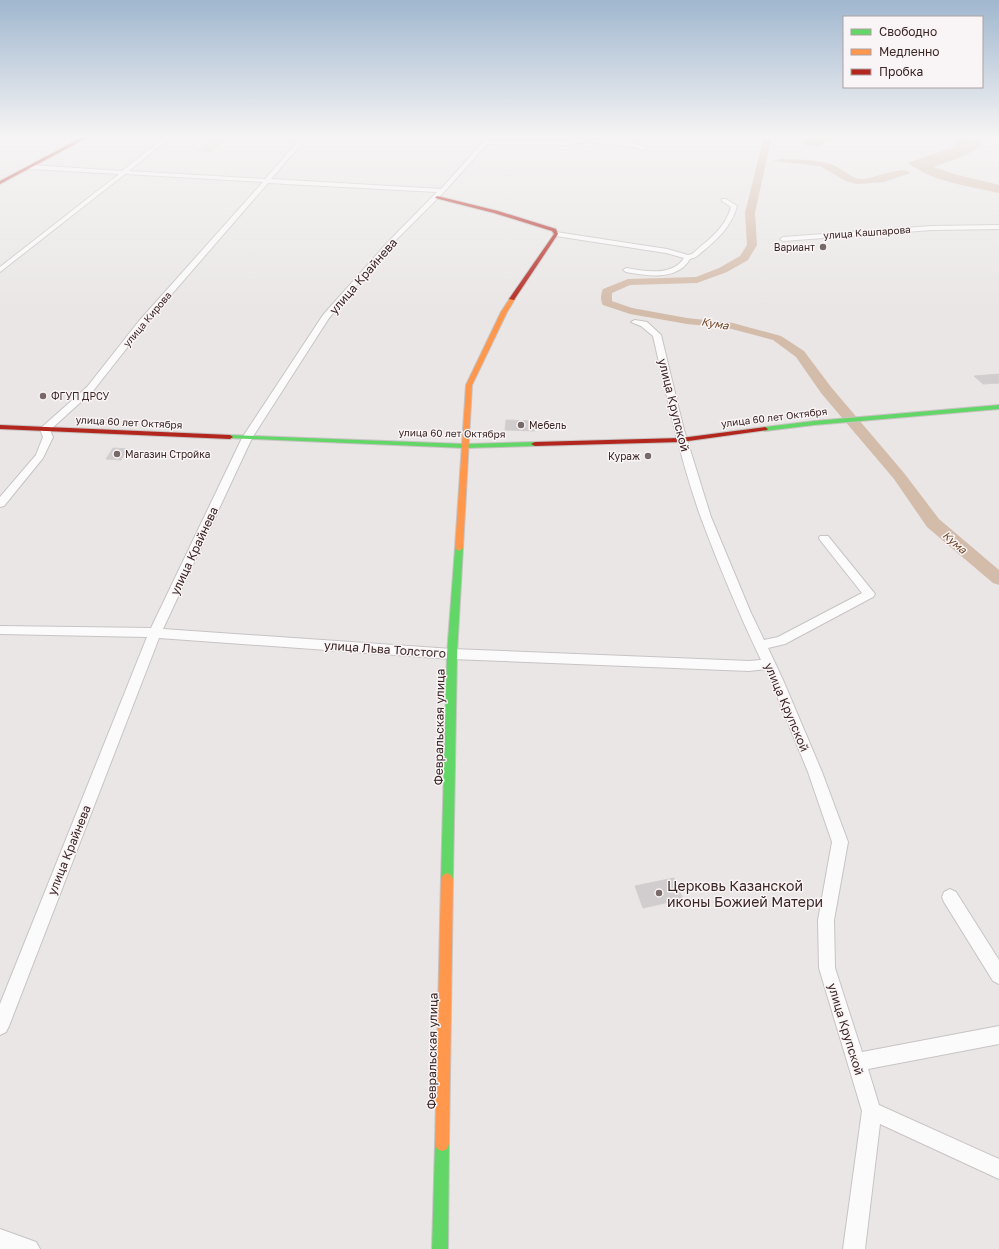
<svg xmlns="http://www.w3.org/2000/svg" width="999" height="1249" viewBox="0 0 999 1249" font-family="'Golos Text',sans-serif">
<rect width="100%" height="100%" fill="#eae6e6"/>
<polygon fill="#e2d1d8" points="211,141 224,142 212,152 197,152"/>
<g fill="#d4bcaa">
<polygon points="814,135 855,135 825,141 820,147 806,145 802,142 806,137"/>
<path d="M950,135H969L981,145C968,157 950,160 934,167L954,174L999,185V193C969,186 933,182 908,163L954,147L959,142Z"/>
<path d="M781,159C798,160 817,159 833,165C842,168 851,179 860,179C873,180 902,164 910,173L884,182L857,184L846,181L820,166L773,161Z"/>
</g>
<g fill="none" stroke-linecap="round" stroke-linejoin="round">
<path fill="#d4bcaa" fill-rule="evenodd" d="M761,135H769L770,144L755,213L757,245L748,260L727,272L697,283L630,285L612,293V301L632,308L687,318L733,323L781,336L804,351L831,387L904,473L939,519L999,570V585L993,583L927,527L894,479L821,393L796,357L773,340L728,328L687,324L630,314L603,305C600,301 601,293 603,289L628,279L696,277L719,268L740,256L747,245L745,213L762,144Z"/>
</g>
<g fill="#d1cccd" stroke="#d3cfcf">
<polygon points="999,374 999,383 983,384 974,376"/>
<polygon points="506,420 536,421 535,431 505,430"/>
<polygon points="113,448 128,449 121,460 106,459"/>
<polygon points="674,878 683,899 643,908 635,886"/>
</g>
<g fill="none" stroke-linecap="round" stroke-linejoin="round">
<g stroke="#c8c3c4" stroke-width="2">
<g id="street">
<path d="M168,135H173L129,171L265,179L304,135H309L271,179L441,189L483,142L484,135H488V141H569C579,140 589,135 599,135L587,141L629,142L646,147V149L644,150L629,146L583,142L569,145L487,144L444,192L391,245L329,318L252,438L163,629L452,649L749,661L761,660C739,614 719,566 701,518C680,459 667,397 653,336L641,326L631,322L635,320L647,322L661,335L684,430L711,517L751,613L764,640L778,637L862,593L820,540L819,538L820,536H828L875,594L873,597L785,644L768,648L783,680L822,772L848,842L834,920L835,968L862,1052L999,1026V1044L868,1069L879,1105L999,1159V1179L880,1124L865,1249H843L862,1111L819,968L818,920L832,842L808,772L766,669L749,671L452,659L159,638L9,1026L6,1032L0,1035V1004L147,637L0,634V626L151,628L242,438L323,315L387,243L437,192L268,183L145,325L93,391L50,430L53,437L43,458L4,506L0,507V497L36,455L43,437L40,429L42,427L87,387L139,321L263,182L125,174L0,272V267L119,174L31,169L28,167L31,165L122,171Z"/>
<path d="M722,199H726L737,206C731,229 714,242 696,257L690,259C677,281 648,276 626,272L623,270L626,268C645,271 672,277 684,258L666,253L556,236L553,234L556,232L667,249L688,255L692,254C708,240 725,229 731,207L722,201Z"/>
<polygon points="999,225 999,229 932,230 783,241 780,239 783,237 932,226"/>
<polygon points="950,889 956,892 999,960 999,984 993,981 944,902 942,897 944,892"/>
<polygon points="0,1229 36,1242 40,1249 0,1249"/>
</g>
</g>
<g stroke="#c8c3c3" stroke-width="2">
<g id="fast">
<polygon points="999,405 999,409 814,425 765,431 762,429 765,427 814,421"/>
<polygon points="230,435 465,444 535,442 539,444 535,446 465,448 228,438 228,436"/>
<polygon points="459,545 463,548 457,654 453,879 451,883 447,885 443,883 441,879 447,654 455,548"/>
<polygon points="442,1137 447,1139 449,1144 448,1249 432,1249 435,1144 437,1139"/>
</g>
</g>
<g stroke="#c8c3c3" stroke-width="2">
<g id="slow">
<polygon points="510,298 515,299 507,312 472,385 463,548 459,551 455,548 466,385 501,312"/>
<polygon points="447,873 451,875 453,879 449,1144 447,1149 442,1151 437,1149 435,1144 441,879 443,875"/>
</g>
</g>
<g stroke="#c8c3c3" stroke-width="2">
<g id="jam">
<polygon points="87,135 92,135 0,184 0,181"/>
<polygon points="437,196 498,211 556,229 558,234 514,300 509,299 554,234 552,231 494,213 435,198"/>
<polygon points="0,425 230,435 233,437 230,439 0,429"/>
<polygon points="765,427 768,429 767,430 681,442 535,446 531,444 535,442 681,438"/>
</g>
</g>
<use href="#street" fill="#fcfbfb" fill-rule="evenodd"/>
<use href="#fast" fill="#63d668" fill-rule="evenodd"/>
<use href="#slow" fill="#ff974d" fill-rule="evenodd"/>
<use href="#jam" fill="#b3261e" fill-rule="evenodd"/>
</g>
<linearGradient id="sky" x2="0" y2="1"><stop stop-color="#a0b7cf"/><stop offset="0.44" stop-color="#f6f4f4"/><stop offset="1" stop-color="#f6f4f4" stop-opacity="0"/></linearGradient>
<rect width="999" height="310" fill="url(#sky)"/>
<g fill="#786969" stroke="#f9f4f5" stroke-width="1.5">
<circle cx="823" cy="247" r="4"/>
<circle cx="43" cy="396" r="4"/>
<circle cx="521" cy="425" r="4"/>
<circle cx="117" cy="454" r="4"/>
<circle cx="648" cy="456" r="4"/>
<circle cx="659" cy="893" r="4"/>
</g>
<g text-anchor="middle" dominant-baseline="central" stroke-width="3" stroke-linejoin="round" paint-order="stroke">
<g font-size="10" fill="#3b2525" stroke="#f9f4f5">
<text transform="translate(867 232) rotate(-4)">улица Кашпарова</text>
<text transform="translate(147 319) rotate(-50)">улица Кирова</text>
<text transform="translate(774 417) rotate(-7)">улица 60 лет Октября</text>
<text transform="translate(129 422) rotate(3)">улица 60 лет Октября</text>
<text transform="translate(452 433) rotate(1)">улица 60 лет Октября</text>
</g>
<g font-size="10" fill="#3b2525" stroke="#f9f4f5" text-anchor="start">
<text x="815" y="247" text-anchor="end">Вариант</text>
<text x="51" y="396">ФГУП ДРСУ</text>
<text x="529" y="425">Мебель</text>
<text x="125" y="454">Магазин Стройка</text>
<text x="640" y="456" text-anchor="end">Кураж</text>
</g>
<g font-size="11" font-style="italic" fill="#714625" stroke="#f9f4f5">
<text transform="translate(715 323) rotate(9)">Кума</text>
<text transform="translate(955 542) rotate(41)">Кума</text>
</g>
<g font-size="12" fill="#3b2525" stroke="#f9f4f5">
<text transform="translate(363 276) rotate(-49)">улица Крайнева</text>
<text transform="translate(674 405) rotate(76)">улица Крупской</text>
<text transform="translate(194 551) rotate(-65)">улица Крайнева</text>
<text transform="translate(385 649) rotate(4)">улица Льва Толстого</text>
<text transform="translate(787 707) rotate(67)">улица Крупской</text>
<text transform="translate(439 727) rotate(-89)">Февральская улица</text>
<text transform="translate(69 850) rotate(-68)">улица Крайнева</text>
<text transform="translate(846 1029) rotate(73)">улица Крупской</text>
<text transform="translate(432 1051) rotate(-89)">Февральская улица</text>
</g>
<g font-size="14" fill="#3b2525" stroke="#f9f4f5" text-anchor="start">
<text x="667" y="885">Церковь Казанской<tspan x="667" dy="16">иконы Божией Матери</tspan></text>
</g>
</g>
<rect x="843" y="16" width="140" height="72" fill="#f9f4f5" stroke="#ada1a2"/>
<rect x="851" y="29" width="20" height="6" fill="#63d668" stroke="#ada1a2"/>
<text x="879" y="36" font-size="12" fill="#3b2525">Свободно</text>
<rect x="851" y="49" width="20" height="6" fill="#ff974d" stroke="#ada1a2"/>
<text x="879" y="56" font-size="12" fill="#3b2525">Медленно</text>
<rect x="851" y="69" width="20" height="6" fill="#b3261e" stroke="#ada1a2"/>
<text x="879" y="76" font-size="12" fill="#3b2525">Пробка</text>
</svg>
